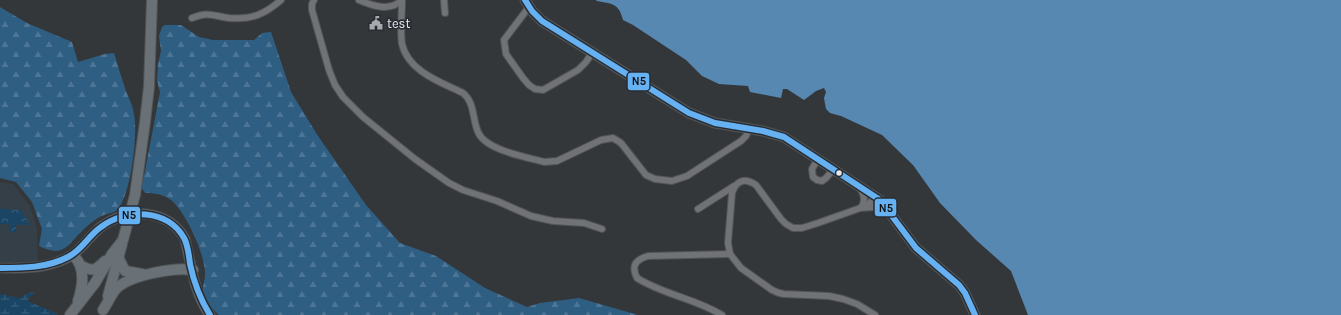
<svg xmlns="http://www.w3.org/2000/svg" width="1341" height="315" viewBox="0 0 1341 315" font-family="Karla,sans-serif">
<defs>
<pattern id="forest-firs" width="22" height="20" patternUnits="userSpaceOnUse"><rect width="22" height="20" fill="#2f5e83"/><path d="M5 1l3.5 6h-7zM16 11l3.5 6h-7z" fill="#4d7595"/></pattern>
<pattern id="wetland-marsh" width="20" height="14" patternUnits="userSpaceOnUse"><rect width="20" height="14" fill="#1b4564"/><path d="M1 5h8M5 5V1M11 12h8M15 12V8" fill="none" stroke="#3c607a"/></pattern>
<pattern id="park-crowns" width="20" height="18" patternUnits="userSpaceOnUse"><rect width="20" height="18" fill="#1b4564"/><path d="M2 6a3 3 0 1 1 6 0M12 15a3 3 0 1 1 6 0" fill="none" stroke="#3c607a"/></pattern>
</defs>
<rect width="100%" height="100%" fill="#34373a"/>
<polygon fill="#353f48" points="0,182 13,184 30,206 37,229 38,262 0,262"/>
<g fill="url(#forest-firs)">
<path d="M0,7L27,23L72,42L78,62L105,54L114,53C118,66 122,79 126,91C129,99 133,106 134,114C138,135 131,193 118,209C114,213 109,213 104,215C96,218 88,225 82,231C66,246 64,258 39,246L42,229L32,202L16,182L0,178Z"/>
<path d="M165,25H181L199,37L213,40H254L262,33L271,32L291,92L318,136L366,205L400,243L436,256L485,288L527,307L540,303L579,298L638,315H219C213,309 205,303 203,293C202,287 205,281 205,275C206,256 186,212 171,200C163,194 155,193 145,193L141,187L145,171L160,92L157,81L158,64L161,51L159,36L162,27Z"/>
</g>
<polygon fill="url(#wetland-marsh)" points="30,292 35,293 29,297 28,301 58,314 57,315 0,315 0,294 20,298"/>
<polygon fill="url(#park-crowns)" points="0,207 2,209 21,210 30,225 16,225 16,232 9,232 9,224 0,224"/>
<path fill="#5788b1" d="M596,0H1341V315H1028L1011,271L976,240L940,203L913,165L882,135L841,116L830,113L826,109L824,98L826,92L824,88L816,91L804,100L787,89H783L781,98L750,92L748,86L719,84L702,76L686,60L633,25L623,20C619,3 612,4 597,1Z"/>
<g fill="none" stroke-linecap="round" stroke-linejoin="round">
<g stroke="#505456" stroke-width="8">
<g id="street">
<polyline points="314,0 312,4 312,10 329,70 335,85 343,97 363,117 415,159 449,183 463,190 497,201 531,216 553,221 584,223 602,229"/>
<path d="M359,0C373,6 390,12 402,0"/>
<path d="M402,0C402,14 400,30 402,44C408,71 440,82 463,93C475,103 472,118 478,132C485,150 526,157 544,162L557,161L601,140L613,138L621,143L646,175L655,179L672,181L687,176L741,141L746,136L749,129"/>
<polyline points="444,0 445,13"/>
<polyline points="529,7 504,40 506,54 523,78 529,85 535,89 543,90 578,70 586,62 592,53"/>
<path d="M192,18C209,11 213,16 229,18C252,20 265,14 281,0"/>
<polyline points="818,159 812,169 813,177 817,180 822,181 826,178 834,169"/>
<path d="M860,188C864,195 866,200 861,208L873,207L888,211"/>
<polyline points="698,209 734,186"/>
<path d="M722,315C694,298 664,295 637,278C631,266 635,260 648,256L730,254"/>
<path d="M875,315L857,304L843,299L829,296L784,294L779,293L772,290L741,268L730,254L728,243L732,193C736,181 744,177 756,185L781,219L786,224L793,228H802L818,223L866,206L876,197"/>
</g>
</g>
<g stroke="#505456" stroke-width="11">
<g id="secondary">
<polyline points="525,0 532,11 542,21 689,113 715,123 763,131 784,137 880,200 916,248 959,285 965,293 975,315"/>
<path d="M0,268C26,268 45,269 69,257C81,251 90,235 102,226C129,207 168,209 185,239C191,264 194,294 210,315"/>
</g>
</g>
<g stroke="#505456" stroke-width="12">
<g id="primary">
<polyline points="135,195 145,122 149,87 152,0"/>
<path d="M73,255C86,267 83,286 78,301"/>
<polyline points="119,259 125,271 142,274"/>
<path d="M80,265C92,272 95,271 105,261"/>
<polyline points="108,296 122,244"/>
<path d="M103,310C108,303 112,292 118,287C132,275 175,267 193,270"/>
<polyline points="70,315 95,283 112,254 123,240"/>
</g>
</g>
<use href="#street" stroke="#707275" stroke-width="6"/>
<use href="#secondary" stroke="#707275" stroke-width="9"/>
<use href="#primary" stroke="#6a7176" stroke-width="10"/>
<g stroke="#505456" stroke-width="12" stroke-linecap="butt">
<polyline id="primary-bridge" points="123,240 135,195"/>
</g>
<use href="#primary-bridge" stroke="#6a7176" stroke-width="10"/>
<g stroke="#272d33" stroke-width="9">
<g id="bus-1">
<polyline points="525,0 532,11 542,21 689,113 715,123 763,131 784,137 880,200 916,248 959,285 965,293 975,315"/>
<path d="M0,268C23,268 47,268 68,257C82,250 89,235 101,227C126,208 168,209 184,238C188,245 189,256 190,264C194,283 200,299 210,315"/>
</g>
</g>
<use href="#bus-1" stroke="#66b1f2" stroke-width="6"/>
</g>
<defs>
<g id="civic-bare" transform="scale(1.08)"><path d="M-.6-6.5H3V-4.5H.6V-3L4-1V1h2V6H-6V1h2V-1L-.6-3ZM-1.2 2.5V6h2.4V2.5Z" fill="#a6a9ad" stroke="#272d33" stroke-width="2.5" paint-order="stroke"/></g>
</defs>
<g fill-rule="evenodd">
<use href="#civic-bare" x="376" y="23"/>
</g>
<circle fill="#e3e7eb" stroke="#272d33" stroke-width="1.5" cx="839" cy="173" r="3.5"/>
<g text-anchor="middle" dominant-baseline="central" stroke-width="3.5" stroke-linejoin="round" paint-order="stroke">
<g font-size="13" fill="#e3e7eb" stroke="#272d33" text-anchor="start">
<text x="387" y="23">test</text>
</g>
</g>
<g stroke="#272d33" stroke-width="1.5">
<rect x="627" y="72" width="23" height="19" rx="4" fill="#66b1f2"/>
<rect x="874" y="198" width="23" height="19" rx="4" fill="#66b1f2"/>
<rect x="118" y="206" width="23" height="19" rx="4" fill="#66b1f2"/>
</g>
<g font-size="11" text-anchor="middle" font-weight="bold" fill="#111">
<text x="639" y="85">N5</text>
<text x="886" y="212">N5</text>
<text x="129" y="219">N5</text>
</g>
</svg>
